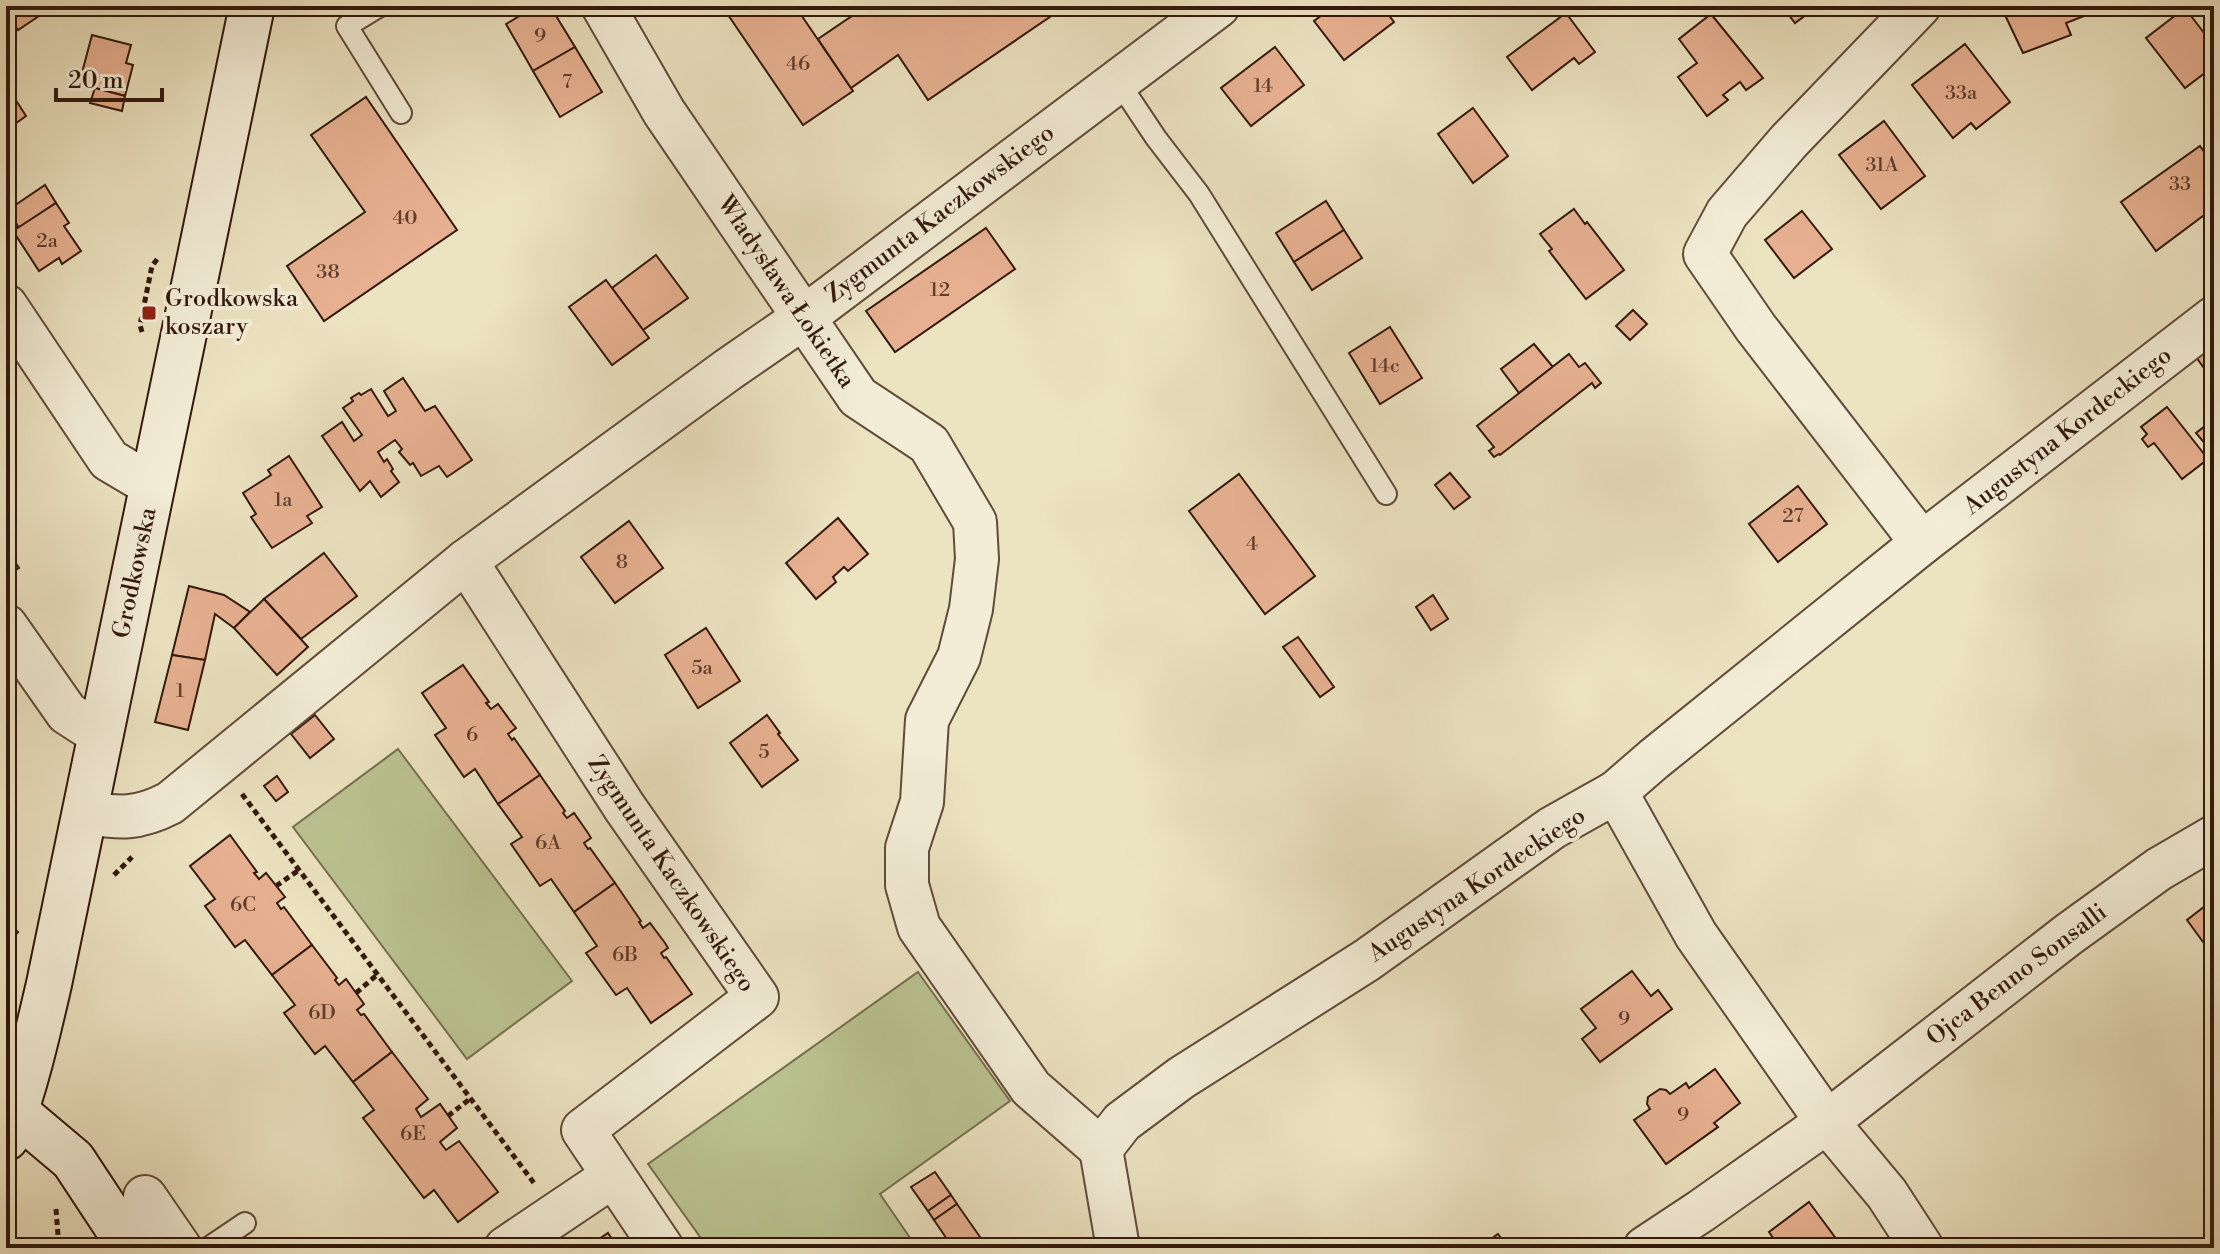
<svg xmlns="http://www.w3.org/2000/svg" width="2220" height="1254" viewBox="0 0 2220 1254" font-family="'Libre Bodoni',serif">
<rect width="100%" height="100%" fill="#ece3c1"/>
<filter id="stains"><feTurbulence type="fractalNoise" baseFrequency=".0025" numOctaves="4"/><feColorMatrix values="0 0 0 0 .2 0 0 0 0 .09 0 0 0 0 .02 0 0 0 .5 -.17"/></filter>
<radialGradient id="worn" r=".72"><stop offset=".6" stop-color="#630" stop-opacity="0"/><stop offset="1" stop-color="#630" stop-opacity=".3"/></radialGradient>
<g fill="#bac391" stroke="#766e4f" stroke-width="2">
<polygon points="398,749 572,981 467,1059 293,827"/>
<polygon points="918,972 1010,1101 880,1194 917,1248 708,1248 648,1164"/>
</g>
<g fill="#e7b191" stroke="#33180d" stroke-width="2">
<polygon points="18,6 32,6 39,16 18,30 7,14"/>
<polygon points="536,6 550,6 575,47 533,71 506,24"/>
<polygon points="722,6 795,6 853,91 803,125"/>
<polygon points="864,6 1066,6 928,100 898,55 851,88 818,39 865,7"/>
<polygon points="1334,6 1382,6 1394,22 1344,60 1314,21"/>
<polygon points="1782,6 1818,6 1795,23"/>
<polygon points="2005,6 2090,6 2092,13 2066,23 2071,35 2023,53 2005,15 2008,13"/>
<polygon points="2185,8 2214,46 2214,66 2185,88 2146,38"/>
<polygon points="1566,13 1595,52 1579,64 1574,58 1532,90 1507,57"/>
<polygon points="1711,14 1763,78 1746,90 1740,82 1723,95 1728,100 1707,116 1678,77 1697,63 1679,39"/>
<polygon points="92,35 131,45 126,63 133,65 125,96 79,84"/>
<polygon points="1965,44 2010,102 1976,129 1971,123 1953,138 1912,85"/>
<polygon points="575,47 602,92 560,117 533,71"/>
<polygon points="1275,47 1304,85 1251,126 1221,88"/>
<polygon points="95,88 125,96 122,111 90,103"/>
<polygon points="10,91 26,116 12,126 6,117 6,94"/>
<polygon points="366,97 457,230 324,321 287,266 365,212 311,135"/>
<polygon points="1473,108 1508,156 1473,183 1438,134"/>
<polygon points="1884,121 1925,176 1881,209 1839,155"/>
<polygon points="2200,146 2214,166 2214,232 2203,216 2156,251 2121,202"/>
<polygon points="45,185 56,203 19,228 8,210"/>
<polygon points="1326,201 1344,230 1294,262 1276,233"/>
<polygon points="56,203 69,223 64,226 81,251 62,264 59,258 39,271 13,231"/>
<polygon points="1574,209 1585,224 1587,222 1624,270 1586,299 1549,251 1552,249 1540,234"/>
<polygon points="1802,211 1832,249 1794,278 1765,240"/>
<polygon points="986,228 1015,269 895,352 866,311"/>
<polygon points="1344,230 1362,258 1312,290 1294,262"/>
<polygon points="656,255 688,298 643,330 612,288"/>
<polygon points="606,280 649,338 612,365 569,307"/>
<polygon points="1633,310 1647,324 1630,340 1616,326"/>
<polygon points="1390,327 1422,378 1380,404 1349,353"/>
<polygon points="1534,344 1553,367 1519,393 1501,369"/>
<polygon points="2214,344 2214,382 2196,357"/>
<polygon points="1569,354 1579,367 1585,363 1601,383 1595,388 1592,383 1500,455 1499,454 1494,457 1489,451 1494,447 1477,426"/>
<polygon points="403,378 425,411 435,406 472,460 447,477 439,466 421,476 413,463 410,465 399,452 402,449 395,440 378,452 384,462 387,459 393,469 391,471 399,482 381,497 370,481 360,491 322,436 342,422 354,441 362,435 343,408 353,401 351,398 359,393 361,395 371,389 388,416 396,411 384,391"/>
<polygon points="2167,407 2208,459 2182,479 2154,443 2148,447 2142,439 2147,434 2141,427"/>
<polygon points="2209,423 2214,430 2214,439 2206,445 2196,433"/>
<polygon points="289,456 322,507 307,516 312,523 272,548 251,517 256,514 243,493 271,475 268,470"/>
<polygon points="1450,473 1470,497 1454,509 1435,485"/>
<polygon points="1239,474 1315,576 1265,614 1189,511"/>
<polygon points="1798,486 1827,524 1778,562 1749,524"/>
<polygon points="838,518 868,554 848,571 844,567 833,577 836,582 816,599 786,563"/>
<polygon points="629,521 663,568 615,603 581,557"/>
<polygon points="6,548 19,568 6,576"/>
<polygon points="324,553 357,596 301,639 264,599"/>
<polygon points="189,586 224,595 250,612 234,628 215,614 205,660 172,655"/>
<polygon points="1433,595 1448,619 1431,630 1416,607"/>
<polygon points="264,599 308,647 277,675 234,628"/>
<polygon points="706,628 740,681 698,708 665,655"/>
<polygon points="1298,637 1334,687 1320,697 1283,647"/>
<polygon points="172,655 205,660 188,730 155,722"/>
<polygon points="463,665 489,702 486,703 491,709 498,704 512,723 516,728 508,734 512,740 514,738 540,775 498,804 475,769 464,777 435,735 446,728 422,693"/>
<polygon points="315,715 334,739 310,758 291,734"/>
<polygon points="767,715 780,733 778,734 798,760 762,787 730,743"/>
<polygon points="540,775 565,811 563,813 567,818 574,813 588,833 591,838 584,843 588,849 590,848 615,883 574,912 551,879 540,886 511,844 522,837 498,804"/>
<polygon points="277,776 288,792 276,801 264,786"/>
<polygon points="230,835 257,872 254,873 259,879 266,873 285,897 277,903 281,909 284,907 312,945 272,975 245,940 235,947 205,906 215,899 190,866"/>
<polygon points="615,883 641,921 639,922 643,928 650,923 665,943 668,948 661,953 664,958 666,957 692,994 651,1023 627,988 616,995 586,953 597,946 574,912"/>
<polygon points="2214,899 2214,957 2187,920"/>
<polygon points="312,945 337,978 335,980 339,985 346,979 364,1004 357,1010 361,1015 364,1014 392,1052 353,1082 325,1046 315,1054 284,1013 295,1005 272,975"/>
<polygon points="1632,971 1651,996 1658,990 1672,1009 1600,1062 1582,1039 1596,1028 1581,1009"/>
<polygon points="392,1052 428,1099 416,1109 421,1117 440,1104 457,1128 440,1142 446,1150 459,1141 498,1192 458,1222 434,1190 424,1198 363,1118 374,1110 353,1082"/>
<polygon points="1715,1069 1740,1103 1714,1123 1718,1127 1666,1164 1634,1120 1650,1109 1647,1104 1648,1097 1660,1089 1666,1090 1670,1094 1686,1083 1689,1088"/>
<polygon points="935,1172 951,1195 928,1211 911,1187"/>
<polygon points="951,1195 957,1204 934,1220 928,1211"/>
<polygon points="1809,1202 1843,1248 1780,1248 1769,1232"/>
<polygon points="957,1204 980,1237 965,1248 953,1248 934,1220"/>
<polygon points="608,1233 618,1248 586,1248"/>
<polygon points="1498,1234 1509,1248 1479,1248"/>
</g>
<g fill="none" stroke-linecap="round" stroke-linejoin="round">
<g stroke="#614b3a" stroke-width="24">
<g id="lane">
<polyline points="380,6 347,26 401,113"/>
<polyline points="1118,81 1156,138 1199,194 1386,494"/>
<polyline points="208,1248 245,1223"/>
</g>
</g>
<g stroke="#614b3a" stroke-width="46">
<g id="street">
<polyline points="603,6 664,112 858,397 929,444 975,522 977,559 971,609 959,657 927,720 922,802 907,848 907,885 919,927 1031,1088 1101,1149"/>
<polyline points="1919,6 1789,141 1727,213 1705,254 1756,328 1922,543"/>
<polyline points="6,306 109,460 153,486"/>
<polyline points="466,561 625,808 757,997 583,1130 662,1248"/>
<polyline points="6,626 67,713 101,735"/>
<polyline points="1616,792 1696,935 1827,1122 1887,1194 1922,1248"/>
<path d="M85,813C120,818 137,820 170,803L466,561L729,369L803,318L1218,6"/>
<polyline points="145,1197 180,1248"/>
<polyline points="506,1248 613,1176"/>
<polyline points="1118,1248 1101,1149 1122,1122 1181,1078 1367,960 1552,828 1616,792 1654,759 1922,543 2214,318"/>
<polyline points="1645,1248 1701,1211 1827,1122 2069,934 2159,869 2214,837"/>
</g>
</g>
<g stroke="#33180d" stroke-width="48">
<g id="secondary">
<polyline points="16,1112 73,1160 131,1248"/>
<path d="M6,1138C25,1088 37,1036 49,984L252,6"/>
</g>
</g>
<g stroke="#33180d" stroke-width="5" stroke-dasharray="6 4" stroke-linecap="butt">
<polyline points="142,332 140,325 152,266 158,258"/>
<polyline points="242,794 534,1183"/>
<polyline points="114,875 132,857"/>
<polyline points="276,886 299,870"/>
<polyline points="6,923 18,934 6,941"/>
<polyline points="356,993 378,974"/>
<polyline points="448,1116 471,1098"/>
<polyline points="56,1209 59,1248"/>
</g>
<use href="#lane" stroke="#f3edd7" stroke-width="20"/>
<use href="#street" stroke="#f3edd7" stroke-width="42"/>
<use href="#secondary" stroke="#f3edd7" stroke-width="44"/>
</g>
<rect fill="#8f2418" stroke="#f3edd7" stroke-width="3" x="141" y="305" width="16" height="16" rx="4"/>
<g text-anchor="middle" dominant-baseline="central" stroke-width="8" stroke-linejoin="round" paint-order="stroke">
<g font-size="20" fill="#603e2e">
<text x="540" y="36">9</text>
<text x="798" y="64">46</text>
<text x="567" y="82">7</text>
<text x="1263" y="86">14</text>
<text x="1961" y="93">33a</text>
<text x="1882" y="165">31A</text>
<text x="2180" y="184">33</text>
<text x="405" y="218">40</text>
<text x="47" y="241">2a</text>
<text x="328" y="272">38</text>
<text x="940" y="290">12</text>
<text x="1385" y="366">14c</text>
<text x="283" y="500">1a</text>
<text x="1793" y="516">27</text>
<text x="1252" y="544">4</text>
<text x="622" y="562">8</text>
<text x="702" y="668">5a</text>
<text x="180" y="691">1</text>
<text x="472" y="735">6</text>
<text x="764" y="752">5</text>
<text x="548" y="843">6A</text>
<text x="243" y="905">6C</text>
<text x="625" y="955">6B</text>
<text x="322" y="1013">6D</text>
<text x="1624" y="1019">9</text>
<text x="1683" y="1115">9</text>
<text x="413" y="1134">6E</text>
</g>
<g font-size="24" fill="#33180d" stroke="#f3edd7">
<text transform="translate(940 214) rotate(-37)">Zygmunta Kaczkowskiego</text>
<text transform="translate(786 292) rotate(56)">Władysława Łokietka</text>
<text transform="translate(2068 431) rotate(-38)">Augustyna Kordeckiego</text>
<text transform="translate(135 573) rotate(-78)">Grodkowska</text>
<text transform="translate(671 874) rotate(56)">Zygmunta Kaczkowskiego</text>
<text transform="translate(1477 885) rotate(-34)">Augustyna Kordeckiego</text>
<text transform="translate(2017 975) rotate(-37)">Ojca Benno Sonsalli</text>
</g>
<g font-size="24" fill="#33180d" stroke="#f3edd7" text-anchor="start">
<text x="165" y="299">Grodkowska<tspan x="165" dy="28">koszary</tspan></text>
</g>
</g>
<rect width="2220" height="1254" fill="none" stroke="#ece3c1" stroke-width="32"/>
<rect x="8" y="8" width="2204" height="1238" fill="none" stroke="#33180d" stroke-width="4"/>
<rect x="16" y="16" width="2188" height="1222" fill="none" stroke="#33180d" stroke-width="2"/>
<path d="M56 88v12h106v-12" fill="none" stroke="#33180d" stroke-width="4"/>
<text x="68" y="88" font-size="24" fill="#33180d" stroke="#f3edd7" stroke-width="6" paint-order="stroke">20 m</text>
<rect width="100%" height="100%" filter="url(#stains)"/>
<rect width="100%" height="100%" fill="url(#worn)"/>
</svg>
